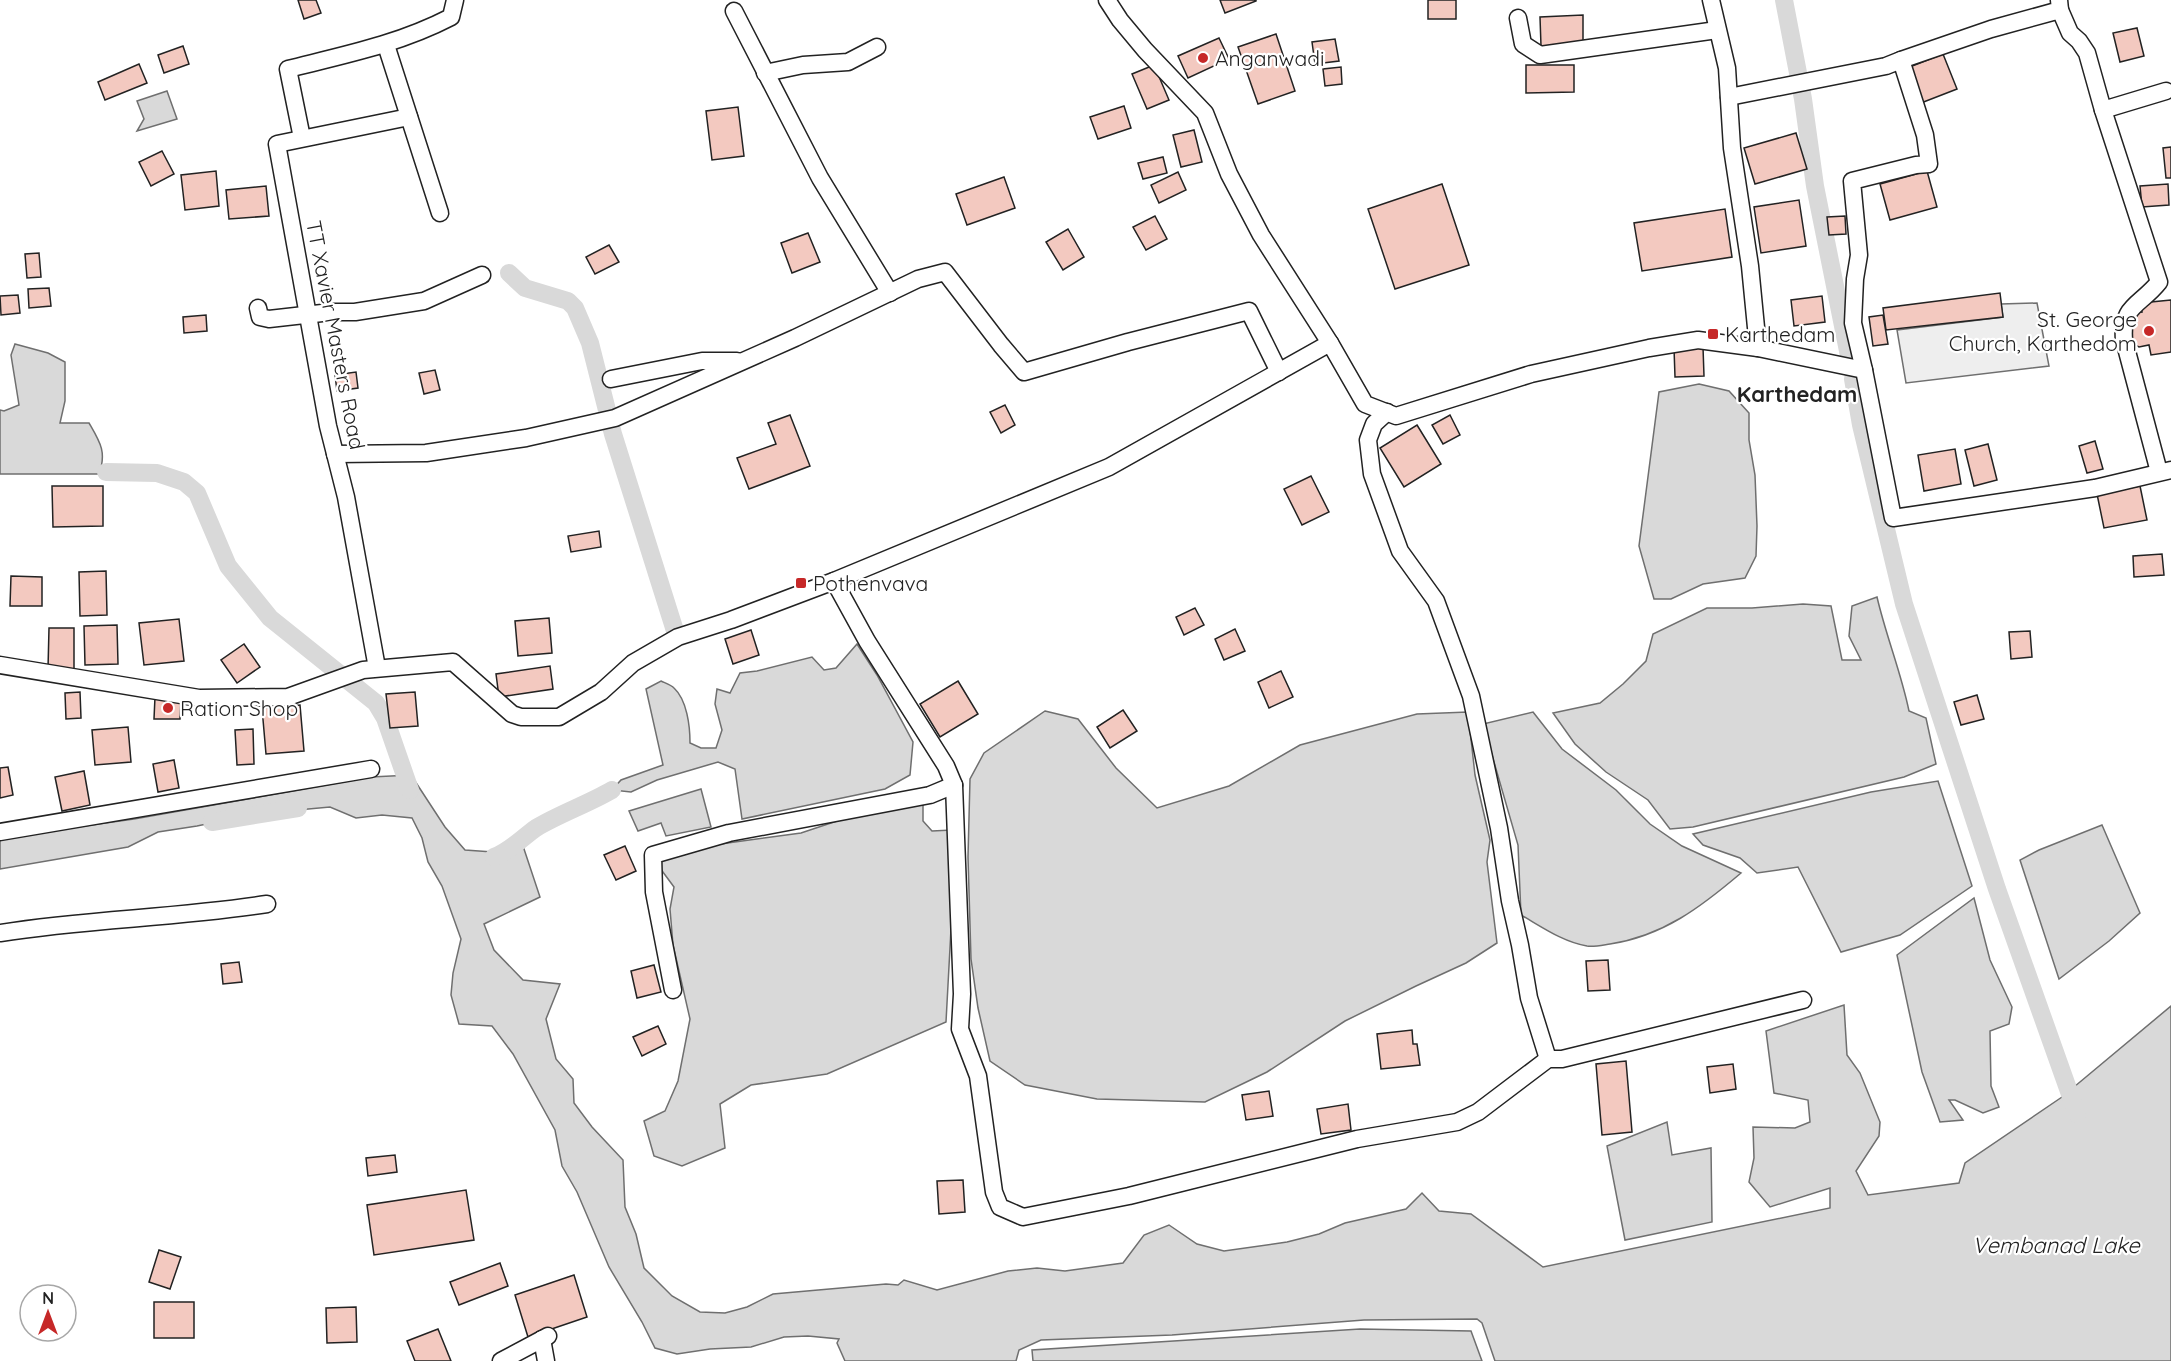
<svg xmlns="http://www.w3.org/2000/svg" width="2171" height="1361" viewBox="0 0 2171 1361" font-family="Quicksand,sans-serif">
<rect width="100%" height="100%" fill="#fff"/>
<polygon fill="#eee" stroke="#6f6f6f" stroke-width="1.5" points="2037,303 2049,366 1906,383 1897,330 2003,317 2001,304"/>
<g fill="#d9d9d9" stroke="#6f6f6f" stroke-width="1.5">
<polygon points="167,91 177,119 137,131 144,119 137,101"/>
<path d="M15,344L48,353L65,362V401L60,423H89C100,442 107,452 99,474H0V410L4,411L19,405L11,355Z"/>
<polygon points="1699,384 1729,391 1749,413 1749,440 1755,475 1757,526 1756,556 1745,578 1703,584 1671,599 1654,599 1639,546 1659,392"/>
<path d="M1877,597C1886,636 1901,672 1909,711L1926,718L1936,764L1904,777L1693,827L1670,829L1648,800L1606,772L1575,744L1553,713L1600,703L1623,684L1646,661L1653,634L1707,608H1752L1803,604L1831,606L1842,660H1861L1849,636L1852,606Z"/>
<path d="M857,644L877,675L913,742L910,775L885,789L742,819L735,769L718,762L657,780L631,792L612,790L621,780L663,765L646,689L661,681C665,683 671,685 674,688C687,700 690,726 690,743L701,748H716L722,730L715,704L717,689L730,693L740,673L757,671L812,657L824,670L836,668Z"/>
<polygon points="1045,711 1078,719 1116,768 1157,808 1229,786 1300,745 1417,714 1468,712 1475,775 1490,840 1487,862 1497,943 1466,963 1416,986 1345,1021 1267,1072 1205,1102 1097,1099 1025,1085 990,1061 978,1008 971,959 968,857 970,779 984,753"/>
<path d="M1533,712L1562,749L1616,790L1650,824L1682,846L1741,873C1701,907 1663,936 1610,944C1603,945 1594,947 1587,946C1563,942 1542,927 1521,915L1518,845L1483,724Z"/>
<polygon points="411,775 445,827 465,850 493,852 522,843 540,897 484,924 494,950 523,980 560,984 546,1019 556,1059 573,1079 574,1103 592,1127 623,1160 625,1207 636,1234 644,1268 672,1296 700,1312 725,1313 747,1307 773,1294 886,1284 898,1285 904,1280 937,1290 1008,1271 1037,1268 1065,1271 1123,1263 1144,1235 1169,1225 1197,1244 1224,1251 1287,1242 1319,1234 1345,1223 1406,1209 1422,1193 1439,1211 1471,1214 1543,1267 1830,1208 1830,1188 1770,1207 1749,1182 1754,1158 1753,1127 1795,1128 1810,1122 1808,1100 1774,1093 1766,1031 1844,1005 1847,1055 1860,1073 1880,1122 1879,1136 1856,1171 1868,1195 1959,1183 1965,1163 2062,1097 2171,1006 2171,1361 1495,1361 1482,1323 1477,1319 1364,1320 1172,1335 1041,1340 1019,1350 1016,1361 845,1361 837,1343 839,1339 808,1336 784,1337 751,1347 710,1349 677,1354 655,1348 642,1322 609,1267 577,1192 562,1166 555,1130 513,1054 492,1026 459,1024 451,995 453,973 461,939 442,886 428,862 422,838 412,818 382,815 356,818 330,807 254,814 197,826 158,832 128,847 0,869 0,839 6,837 134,819 371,777"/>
<polygon points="1938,781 1972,886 1900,935 1841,952 1798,867 1757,873 1740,858 1703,845 1693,834 1871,792"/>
<polygon points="701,789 711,827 666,836 661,823 638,831 629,811"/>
<polygon points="923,800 923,821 932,831 952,830 953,892 946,1022 827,1074 751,1085 720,1104 725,1148 682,1166 654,1156 644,1121 665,1111 678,1081 690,1019 673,945 670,909 674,887 657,864 663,858 713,845 801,833 852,816"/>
<polygon points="2102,825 2140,913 2109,941 2059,979 2020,860 2039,850"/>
<polygon points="1974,898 1990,960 2012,1007 2009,1024 1990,1031 1991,1086 1999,1107 1983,1113 1955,1100 1949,1100 1963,1120 1940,1122 1922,1072 1897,955"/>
<polygon points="1667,1122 1672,1155 1711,1148 1712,1222 1625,1240 1607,1146"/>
<polygon points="1360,1329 1471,1331 1482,1361 1033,1361 1032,1350"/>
</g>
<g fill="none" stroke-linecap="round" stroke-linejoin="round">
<g stroke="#d9d9d9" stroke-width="18">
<polyline points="1784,0 1803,99 1815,186 1849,356"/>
<polyline points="509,273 525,288 568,301 575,308 590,343 613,434 676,634"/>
<polyline points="1853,379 1861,425 1904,604 1997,889 2077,1114"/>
<polyline points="106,472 157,473 184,482 197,493 228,566 270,618 376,703 385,718 410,790"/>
<polyline points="212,822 298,808"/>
<path d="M494,857C510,851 522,838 536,828C559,814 588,804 612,790"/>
</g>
</g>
<g fill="#f3c9c0" stroke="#222" stroke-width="1.5">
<polygon points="298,0 316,0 321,13 304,19"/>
<polygon points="1220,0 1256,0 1256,1 1225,13"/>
<rect x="1428" y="0" width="28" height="19"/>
<polygon points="1583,15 1583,45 1541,46 1540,17"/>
<polygon points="2137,28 2144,56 2120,62 2113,33"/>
<polygon points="1276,34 1295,91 1258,104 1238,47"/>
<polygon points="1219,38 1229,59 1188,78 1178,56"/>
<polygon points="1335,39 1339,61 1315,64 1312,42"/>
<polygon points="183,46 189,64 164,73 158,55"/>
<polygon points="1943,54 1957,89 1921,103 1907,68"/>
<polygon points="139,64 147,83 105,100 98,82"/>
<polygon points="1154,65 1169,100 1147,109 1132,74"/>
<polygon points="1526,65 1574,65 1574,92 1526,93"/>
<polygon points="1341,67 1342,84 1325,86 1323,69"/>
<polygon points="1124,106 1131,128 1098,139 1090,117"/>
<polygon points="738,107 744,156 712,160 706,111"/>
<polygon points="1194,130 1202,162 1181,167 1173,135"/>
<polygon points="1796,133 1807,169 1755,184 1744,148"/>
<polygon points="2171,147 2171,178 2166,178 2163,148"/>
<polygon points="162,151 174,174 151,186 139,162"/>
<polygon points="1163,157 1167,173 1143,179 1138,163"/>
<polygon points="216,171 219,206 185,210 181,175"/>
<polygon points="1927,171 1937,207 1890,220 1880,184"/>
<polygon points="1178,172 1186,190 1159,203 1151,185"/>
<polygon points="1004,177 1015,208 967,225 956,194"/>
<polygon points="1442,184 1469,265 1395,289 1368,209"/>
<polygon points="2168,184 2169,205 2142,207 2140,186"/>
<polygon points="266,186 269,216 229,219 226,190"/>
<polygon points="1799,200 1806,246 1761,253 1754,207"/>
<polygon points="1725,209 1732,257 1642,271 1634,223"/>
<polygon points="1155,216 1167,239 1146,250 1133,227"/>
<polygon points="1845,216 1846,234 1829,235 1827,217"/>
<polygon points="1068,229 1084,257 1063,270 1046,242"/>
<polygon points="808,233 820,262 792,273 781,243"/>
<polygon points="609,245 619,262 595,274 586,257"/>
<polygon points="39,253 41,277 27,278 25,254"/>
<polygon points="49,288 51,306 29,308 28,289"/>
<polygon points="2000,293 2003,317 1886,330 1883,308"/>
<polygon points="18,295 20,313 1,315 0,296"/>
<polygon points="1822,296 1825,322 1794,326 1791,300"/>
<polygon points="2171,300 2171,352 2151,355 2149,345 2139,347 2130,341 2133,313 2142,312 2141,303"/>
<polygon points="206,315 207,331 184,333 183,317"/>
<polygon points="1883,315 1888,344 1873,346 1869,317"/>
<polygon points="1703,347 1704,376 1675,377 1674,348"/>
<polygon points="435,370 440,390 424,394 419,373"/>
<polygon points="356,372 358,388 337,391 335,375"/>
<polygon points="1005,405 1015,425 1001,433 990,412"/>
<polygon points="790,415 810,466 749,489 737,458 776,444 768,423"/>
<polygon points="1450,415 1460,435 1443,444 1432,425"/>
<polygon points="1417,425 1441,464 1404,487 1380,448"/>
<polygon points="2095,441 2103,469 2087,473 2079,446"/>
<polygon points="1988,444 1997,480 1974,486 1965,450"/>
<polygon points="1955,449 1961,484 1924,491 1918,455"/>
<polygon points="1311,476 1329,512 1302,525 1284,489"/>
<polygon points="52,486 103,486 103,526 53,527"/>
<polygon points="2140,486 2147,520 2104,528 2097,494"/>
<polygon points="599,531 601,547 571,552 568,536"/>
<polygon points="2162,554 2164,575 2134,577 2133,556"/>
<polygon points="106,571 107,615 80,616 79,572"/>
<polygon points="11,576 42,577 42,606 10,606"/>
<polygon points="1195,608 1204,625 1184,635 1176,617"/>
<polygon points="549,618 552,653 518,656 515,621"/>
<polygon points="179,619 184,661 144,665 139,623"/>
<polygon points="117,625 118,664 85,665 84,626"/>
<polygon points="49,628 74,628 74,670 48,669"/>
<polygon points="1235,629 1245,651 1224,660 1215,639"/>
<polygon points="751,630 759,655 733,664 725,639"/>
<polygon points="2030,631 2032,657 2011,659 2009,632"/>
<polygon points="244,644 260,667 237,683 221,660"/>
<polygon points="550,666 553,689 499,697 496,674"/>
<polygon points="1281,671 1293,697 1269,708 1258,682"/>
<polygon points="958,681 978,714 940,737 920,704"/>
<polygon points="80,692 81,718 66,719 65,693"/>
<polygon points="415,692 418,726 390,728 386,694"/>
<polygon points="1977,695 1984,719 1961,725 1954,702"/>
<polygon points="155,697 181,698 180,719 154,719"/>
<polygon points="300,705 304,751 266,754 262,708"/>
<polygon points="1123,710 1137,731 1110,748 1097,727"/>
<polygon points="128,727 131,762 95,765 92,730"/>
<polygon points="253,729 254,764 237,765 235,730"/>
<polygon points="174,760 179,788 158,792 153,764"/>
<polygon points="8,767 13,795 0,798 0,768"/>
<polygon points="84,771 90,805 62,811 55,777"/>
<polygon points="625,846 636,871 616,880 604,855"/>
<polygon points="1608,960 1610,990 1588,991 1586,961"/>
<polygon points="239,962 242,982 223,984 221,964"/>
<polygon points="654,965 661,992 637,998 631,971"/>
<polygon points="658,1026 666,1044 642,1056 633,1037"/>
<polygon points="1412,1030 1413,1044 1417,1044 1420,1065 1381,1069 1377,1034"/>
<polygon points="1626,1061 1632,1132 1602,1135 1596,1064"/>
<polygon points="1733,1064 1736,1089 1710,1093 1707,1067"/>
<polygon points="1269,1091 1273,1116 1246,1120 1242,1095"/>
<polygon points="1348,1104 1351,1130 1321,1134 1317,1109"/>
<polygon points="395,1155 397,1172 368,1176 366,1158"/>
<polygon points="963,1180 965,1212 939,1214 937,1181"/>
<polygon points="466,1190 474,1240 374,1255 367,1205"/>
<polygon points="159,1250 181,1257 170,1289 149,1282"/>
<polygon points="500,1263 508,1286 459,1305 450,1282"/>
<polygon points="574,1275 587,1317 528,1337 515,1295"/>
<rect x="154" y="1302" width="40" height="36"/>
<polygon points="356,1307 357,1342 327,1343 326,1308"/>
<polygon points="438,1329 451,1361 415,1361 407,1341"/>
</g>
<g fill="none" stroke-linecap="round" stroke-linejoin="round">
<g stroke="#222" stroke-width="19">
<g id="minor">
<polyline points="1107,0 1120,20 1145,50 1205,113 1229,174 1261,235 1330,343"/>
<polyline points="1711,0 1727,68 1732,148 1750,266 1758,348"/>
<polyline points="2060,10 2070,33 2079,41 2087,53 2103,110 2166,91"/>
<polyline points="734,11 820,178 890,293"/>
<polyline points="1518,18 1523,44 1540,55 1717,30"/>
<polyline points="386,45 440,213"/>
<polyline points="1901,60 1991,29 2060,10 2059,0"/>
<polyline points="765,73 803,65 848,62 877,47"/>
<polyline points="1729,97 1886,66 1901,60 1925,135 1929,164 1916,165 1852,181 1859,255 1855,279 1853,323 1864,370"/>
<path d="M2103,110L2159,282C2140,306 2121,305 2124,340L2159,472"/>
<path d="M302,138L288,69C344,55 399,44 451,17L455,0"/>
<polyline points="258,308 260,317 269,319 331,312 355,312 424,301 482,275"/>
<polyline points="611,379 702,361 737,361"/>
<polyline points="1387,412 1374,424 1368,440 1372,474 1400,551 1436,601 1471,696 1499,828 1510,901 1520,945 1529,998 1548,1059"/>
<polyline points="335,454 426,453 526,438 615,418 795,338 918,279 945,272 1001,345 1024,372 1128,342 1249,311 1279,372"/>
<polyline points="834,581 867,641 946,766 954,785 962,994 960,1029 978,1076 994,1192 1000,1207 1023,1217 1129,1196 1357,1139 1457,1122 1478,1112 1548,1059 1562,1059 1803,1000"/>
<polyline points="0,665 199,698 288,697 363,670 453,662 512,714 521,717 559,717 601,692 633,663 678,637 731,620 834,581 1109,467 1330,343 1365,404 1396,416 1531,374 1649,348 1698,340 1758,348 1864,370 1893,518 2095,488 2171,470"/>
<polyline points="377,668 346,497 328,426 277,144 409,117"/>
<polyline points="0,832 371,769"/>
<path d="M0,933C88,919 178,918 267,904"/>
<polyline points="673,990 654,892 653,855 729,833 930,795 954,785"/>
<polyline points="542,1339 546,1361"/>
<polyline points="501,1361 548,1336"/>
</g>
</g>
<use href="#minor" stroke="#fff" stroke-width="16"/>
</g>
<g fill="#c62828" stroke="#fff" stroke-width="2">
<circle cx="1203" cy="58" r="6"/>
<circle cx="2149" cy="331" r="6"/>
<rect x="1707" y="328" width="12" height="12" rx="3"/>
<rect x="795" y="577" width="12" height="12" rx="3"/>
<circle cx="168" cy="708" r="6"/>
</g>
<g text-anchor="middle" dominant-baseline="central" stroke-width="4.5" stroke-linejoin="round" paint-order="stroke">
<g font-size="21" fill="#222" stroke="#fff" text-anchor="start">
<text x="1215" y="58">Anganwadi</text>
<text x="2137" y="319" text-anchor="end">St. George<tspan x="2137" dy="24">Church, Karthedom</tspan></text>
<text x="1725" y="334">Karthedam</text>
<text x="813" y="583">Pothenvava</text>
<text x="180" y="708">Ration Shop</text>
</g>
<g font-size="21" fill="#222" stroke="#fff">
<text transform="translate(336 335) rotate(79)">TT Xavier Masters Road</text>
</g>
<g font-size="22" font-weight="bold" fill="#222" stroke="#fff">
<text x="1797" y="394">Karthedam</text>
</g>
<g font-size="22" font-style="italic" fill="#222" stroke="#fff">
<text x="2056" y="1245">Vembanad Lake</text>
</g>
</g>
<g transform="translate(48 1313)"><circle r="28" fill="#ffffff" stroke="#a7a7a7" stroke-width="1.5"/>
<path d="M0-4.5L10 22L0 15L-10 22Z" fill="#c62828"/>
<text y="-9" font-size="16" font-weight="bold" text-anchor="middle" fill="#222222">N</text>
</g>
</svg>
